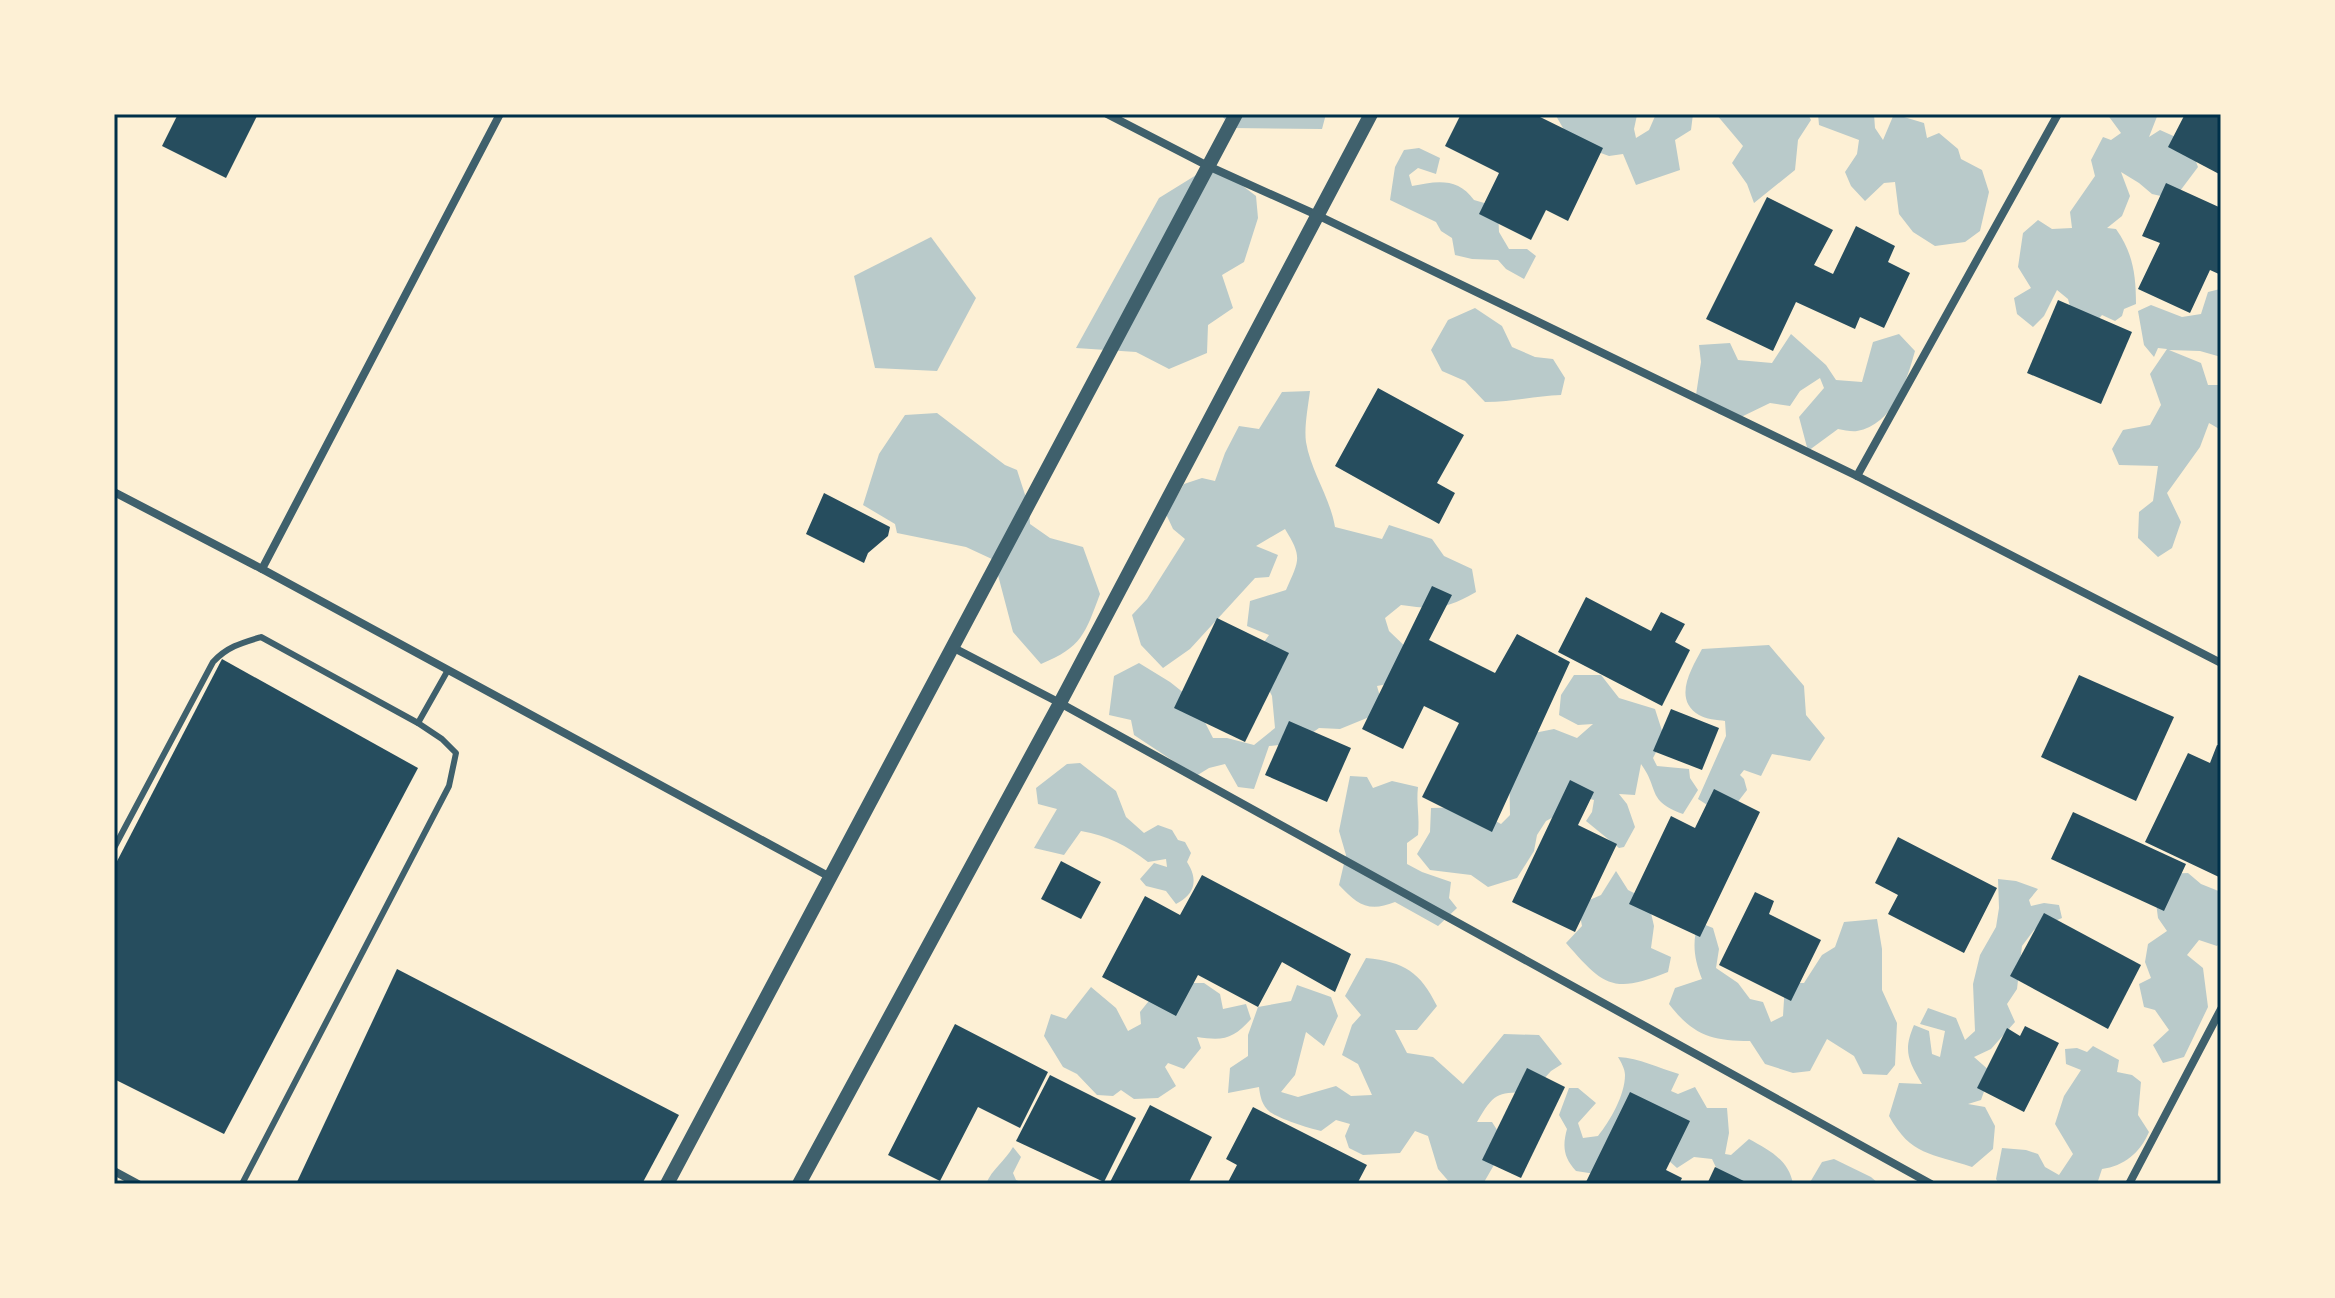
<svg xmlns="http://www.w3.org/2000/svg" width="2335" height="1298" viewBox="0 0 2335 1298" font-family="'Varela Round',sans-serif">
<rect width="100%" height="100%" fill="#fdf0d5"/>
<g fill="#b9caca">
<polygon points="1220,114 1326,114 1322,129 1233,128"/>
<polygon points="1555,114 1635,114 1637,115 1634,129 1636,138 1649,130 1656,114 1693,114 1691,130 1675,140 1680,170 1636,185 1623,154 1609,156 1571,142"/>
<polygon points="1716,114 1808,114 1811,120 1798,140 1795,170 1754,203 1747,184 1732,163 1743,146"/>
<polygon points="1818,114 1874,114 1875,128 1883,140 1894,114 1924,123 1927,138 1939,133 1958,149 1961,159 1982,170 1989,192 1980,231 1965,242 1935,246 1913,232 1899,214 1895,182 1884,183 1865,201 1851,186 1845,172 1857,154 1859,140 1819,125"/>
<path d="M2107,114H2158L2149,137L2160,130L2189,143L2198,167L2174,199L2152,194L2139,183L2121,172L2130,196L2122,216L2107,228L2116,229C2133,253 2136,275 2136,304L2124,309L2122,316L2115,321L2102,315L2093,326L2074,322L2068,299L2057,290L2044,316L2033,327L2017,314L2014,298L2031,288L2018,267L2023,233L2038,220L2052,229L2072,228L2070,212L2095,176L2091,160L2103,137L2111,140L2121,133Z"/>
<path d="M1419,148L1440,158L1436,174L1418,168L1409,175L1412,186C1436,181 1458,177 1474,200L1498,207L1499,232L1509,249H1527L1536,256L1524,279L1506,269L1498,260L1472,259L1455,255L1452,238L1441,231L1436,222L1390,200L1395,167L1404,150Z"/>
<polygon points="1214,164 1256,196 1258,218 1244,262 1222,275 1233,308 1208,325 1207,353 1169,369 1136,352 1076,348 1159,198"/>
<polygon points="931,237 976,298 937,371 875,368 854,276"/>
<polygon points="2220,289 2221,357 2200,351 2169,350 2201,363 2208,385 2221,385 2221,430 2209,423 2200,447 2167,493 2181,522 2172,548 2158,557 2138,538 2139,512 2153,501 2158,466 2119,465 2112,449 2123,430 2150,425 2161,405 2150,374 2167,349 2158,348 2154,357 2144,345 2138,311 2151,305 2182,317 2201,314 2208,292"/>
<path d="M1475,308L1502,326L1512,347L1535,357L1553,359L1565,378L1561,395C1535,396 1512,402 1485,402L1465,381L1442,371L1431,350L1448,320Z"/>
<path d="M1791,334L1826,365L1836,380L1862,382L1873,342L1899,334L1915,351C1907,380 1893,425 1857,431C1852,432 1844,430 1838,429L1808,451L1799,417L1824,388L1820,378L1800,391L1790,406L1770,403L1739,418L1719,414L1696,395L1701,362L1699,345L1730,343L1738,360L1772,363Z"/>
<path d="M1310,391C1308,407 1304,427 1306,442C1311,472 1330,497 1335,527L1382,539L1389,525L1432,539L1444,556L1472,569L1476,592C1446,609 1436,610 1401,605L1385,618L1389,631L1412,653L1403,681L1377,686L1384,711L1340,729L1319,728L1298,743L1269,746L1254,789L1238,787L1225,764L1209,768L1196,776L1134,735L1131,720L1109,715L1114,676L1139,663L1170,682L1194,701L1213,738H1227L1254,745L1275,728L1272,696L1253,658L1269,635L1247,626L1250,601L1286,590C1299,560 1303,558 1285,529L1256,546L1278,555L1269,577L1255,578L1190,649L1163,668L1141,645L1132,615L1147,599L1185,539L1173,529L1166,514L1184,484L1202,478L1215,481L1225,453L1239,426L1259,429L1282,392Z"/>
<path d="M937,413L1005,465L1017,470L1029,507L1030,524L1050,538L1083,547L1100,594C1085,634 1082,647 1041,664L1013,632L994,560L966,547L897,533L895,524L863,505L879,454L905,415Z"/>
<path d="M1769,645L1804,686L1806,715L1825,738L1810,761L1772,754L1761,776L1744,770L1740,775L1744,779L1747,790L1730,812H1718L1698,799L1726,736L1725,721C1718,720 1705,719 1699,715C1672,699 1692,668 1702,649Z"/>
<path d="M1574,675H1601L1619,698L1655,709L1664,737L1653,758L1657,766L1689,769L1690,778L1698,790L1683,814C1646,800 1660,790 1641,764L1635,795L1619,794L1627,804L1635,827L1624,847L1619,848L1586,821L1592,812L1594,800L1582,797L1572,807L1546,821L1537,835L1534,851L1517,878L1488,887L1471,875L1430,870L1417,854L1430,832L1431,808L1470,807L1501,824L1510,815L1509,753L1524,735L1554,729L1577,738L1593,724L1578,725L1559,715L1561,695Z"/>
<path d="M1080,763L1116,791L1126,817L1144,833L1158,825L1172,830L1178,840L1185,842L1191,853L1187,862C1198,879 1196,894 1176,904L1166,891L1146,886L1140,879L1154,863L1167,867L1166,859L1148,862C1126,845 1108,836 1081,831L1064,855L1034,848L1057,809L1038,804L1036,788L1067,764Z"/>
<path d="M1350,776L1367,777L1373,788L1392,781L1418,787C1416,803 1420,818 1418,835L1407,843V864L1422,872L1451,882L1449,898L1457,908L1438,926L1395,902C1368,913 1357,904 1339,885L1346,855L1339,831Z"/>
<path d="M1616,871L1628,890L1648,900L1654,926L1651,948L1671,957L1668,972C1612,995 1603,985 1566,943L1582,926L1578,905L1601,895Z"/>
<polygon points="2188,873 2201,884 2221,892 2221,942 2217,946 2199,940 2187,955 2203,968 2208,1007 2184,1057 2163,1063 2153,1045 2169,1030 2155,1010 2144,1007 2139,984 2151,978 2145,962 2148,944 2167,931 2158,918 2154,887 2163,874"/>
<path d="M1998,879L2016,881L2038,889L2029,900L2031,906L2044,903L2059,905L2062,918L2034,930L2022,946L2017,989L2007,1004L2015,1022L1991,1049L1974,1057L1991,1072L1981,1100L1968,1104L1985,1107L1995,1126L1993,1149L1972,1167C1931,1153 1911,1156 1889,1116L1899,1083L1922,1084C1908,1060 1903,1051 1914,1025L1929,1031L1932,1054L1940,1057L1945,1031L1920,1024L1928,1008L1956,1018L1965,1040L1975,1031L1973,984L1980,955L1996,927L1999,908Z"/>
<path d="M1877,919L1882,949V990L1897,1023L1895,1065L1887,1075L1863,1074L1854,1056L1827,1039L1810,1071L1793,1073L1765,1064L1750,1041C1711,1041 1693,1035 1669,1004L1675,988L1702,979C1694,958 1692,944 1698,922L1713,928L1719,949L1716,968L1738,983L1750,999L1763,1002L1771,1022L1783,1016L1785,983H1804L1822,955L1835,947L1844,922Z"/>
<path d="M1366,958C1405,962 1420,972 1437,1006L1417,1030H1395L1407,1053L1433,1057L1463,1084L1504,1034L1539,1035L1562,1064L1551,1071L1532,1092C1497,1093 1495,1091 1477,1122H1492L1506,1144L1483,1184H1451L1438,1169L1428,1136L1415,1131L1400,1153L1363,1155L1349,1148L1345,1136L1350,1124L1336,1120L1321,1131C1308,1128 1280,1119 1270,1112C1262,1106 1260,1096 1259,1087L1228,1093L1230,1068L1248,1056V1035L1258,1007L1291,1001L1297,985L1331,997L1338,1016L1324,1046L1306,1032L1295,1075L1281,1092L1298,1097L1336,1086L1351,1096L1372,1095L1358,1064L1342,1055L1352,1025L1361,1015L1345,996Z"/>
<path d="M1181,983H1204L1220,994L1223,1009L1246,1004L1251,1019C1233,1039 1224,1041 1197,1037L1201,1048L1184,1069L1168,1063L1165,1067L1176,1086L1158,1098L1134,1099L1121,1090L1113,1096L1097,1095L1077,1074L1063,1067L1044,1036L1051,1014L1066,1019L1091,987L1116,1008L1128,1031L1141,1024L1140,1012L1156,992Z"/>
<path d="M2093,1046L2119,1060L2117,1072L2132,1075L2141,1082L2138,1115L2149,1132C2140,1153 2124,1166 2102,1169L2097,1184H1999L1996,1179L2002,1148L2026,1150L2038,1154L2045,1167L2059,1175L2073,1154L2055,1124L2064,1096L2081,1070L2066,1064L2065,1049L2077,1048L2087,1052Z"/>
<path d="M1618,1057C1640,1058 1658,1068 1679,1074L1671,1091L1678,1094L1695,1087L1707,1108H1727L1729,1133L1725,1154L1731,1155L1749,1139C1769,1150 1789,1160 1793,1184H1724L1712,1159L1694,1157L1677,1168L1659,1152L1602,1175L1576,1171C1564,1158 1562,1147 1567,1129L1559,1115L1569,1088H1578L1596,1103L1578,1123L1583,1138L1598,1136C1610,1121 1625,1095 1625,1075C1625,1069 1621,1062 1618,1057Z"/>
<path d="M1013,1147L1021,1157L1013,1173L1016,1180L1026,1184H986C992,1169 1005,1161 1013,1147Z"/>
<polygon points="1834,1159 1871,1177 1879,1184 1809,1184 1822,1162"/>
</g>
<g fill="#264d5e">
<polygon points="178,114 258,114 226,178 162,146"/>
<polygon points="1461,114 1534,114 1603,148 1568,221 1546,210 1531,240 1479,214 1499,173 1445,146"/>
<polygon points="2185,114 2215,114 2221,117 2221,175 2168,147"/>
<polygon points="2166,183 2221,208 2221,275 2210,270 2190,313 2138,289 2160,243 2142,236"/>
<polygon points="1767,197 1833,230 1814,265 1833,274 1856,226 1895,246 1888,262 1910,273 1884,328 1860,317 1855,329 1796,302 1773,351 1706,319"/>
<polygon points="2058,300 2132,332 2101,404 2027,373"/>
<polygon points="1378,388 1464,435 1437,483 1455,493 1439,524 1335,466"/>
<polygon points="824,493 890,527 888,536 868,553 864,563 806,534"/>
<polygon points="1432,586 1452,595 1429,640 1495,673 1517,634 1570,662 1492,832 1422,797 1459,723 1424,706 1403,749 1362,729"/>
<polygon points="1586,597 1651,631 1661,612 1685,624 1675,642 1690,650 1662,706 1558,652"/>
<polygon points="1217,618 1289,653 1245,742 1174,708"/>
<polygon points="222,659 418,768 224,1134 114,1079 114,867"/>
<polygon points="2079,675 2174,717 2136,801 2041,757"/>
<polygon points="1671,709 1719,728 1702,770 1653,751"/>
<polygon points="1289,721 1351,748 1327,802 1265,775"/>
<polygon points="2217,745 2221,746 2221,878 2145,842 2188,753 2210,763"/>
<polygon points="1570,780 1594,792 1578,825 1617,844 1575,932 1512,902"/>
<polygon points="1714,789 1760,812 1700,937 1629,904 1671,816 1695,828"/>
<polygon points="2073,812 2186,864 2164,911 2051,859"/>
<polygon points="1898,837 1997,888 1964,953 1888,914 1898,895 1875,883"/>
<polygon points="1061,861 1101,882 1081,919 1041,899"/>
<polygon points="1202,875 1351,954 1335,992 1282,962 1258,1007 1198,975 1176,1016 1102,977 1145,896 1180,915"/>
<polygon points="1755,892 1774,901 1769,914 1821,940 1791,1001 1719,965"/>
<polygon points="2044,913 2141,965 2108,1029 2010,976"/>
<polygon points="397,969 679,1115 642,1184 296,1184"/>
<polygon points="955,1024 1048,1072 1020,1128 978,1107 940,1181 888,1155"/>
<polygon points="2025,1026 2059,1043 2024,1112 1977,1088 2007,1028 2020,1036"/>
<polygon points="1527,1068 1565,1087 1521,1178 1482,1160"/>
<polygon points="1050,1075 1136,1118 1104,1182 1016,1141"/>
<polygon points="1630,1092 1690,1121 1666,1170 1682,1178 1679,1184 1585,1184"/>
<polygon points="1150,1105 1212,1137 1188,1184 1109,1184"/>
<polygon points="1253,1107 1367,1165 1357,1184 1227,1184 1237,1165 1226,1159"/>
<polygon points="1715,1167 1750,1184 1707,1184"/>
</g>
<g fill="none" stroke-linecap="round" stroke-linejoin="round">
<g stroke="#3f606c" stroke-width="6">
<polyline points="418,723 448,670"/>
<path d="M114,848L213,662C227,647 241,643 261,637L418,723L442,739L456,753L449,786L242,1184"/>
</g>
<g stroke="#3f606c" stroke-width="8">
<polyline points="1107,114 1208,166 1317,215 1857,476 2221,663"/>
<polyline points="1857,476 2058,114"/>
<polyline points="114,492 262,569 830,877"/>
<polyline points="262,569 500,114"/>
<polyline points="952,647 1060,703 1931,1184"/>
<polyline points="114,1171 138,1184"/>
<polyline points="2129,1184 2221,1009"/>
</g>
<g stroke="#3f606c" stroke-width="14">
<polyline points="667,1184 1236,114"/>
<polyline points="799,1184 1060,703 1371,114"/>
</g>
</g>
<rect width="2335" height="1298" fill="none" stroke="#fdf0d5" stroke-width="232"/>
<rect x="116" y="116" width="2103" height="1066" fill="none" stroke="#003049" stroke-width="3"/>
</svg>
